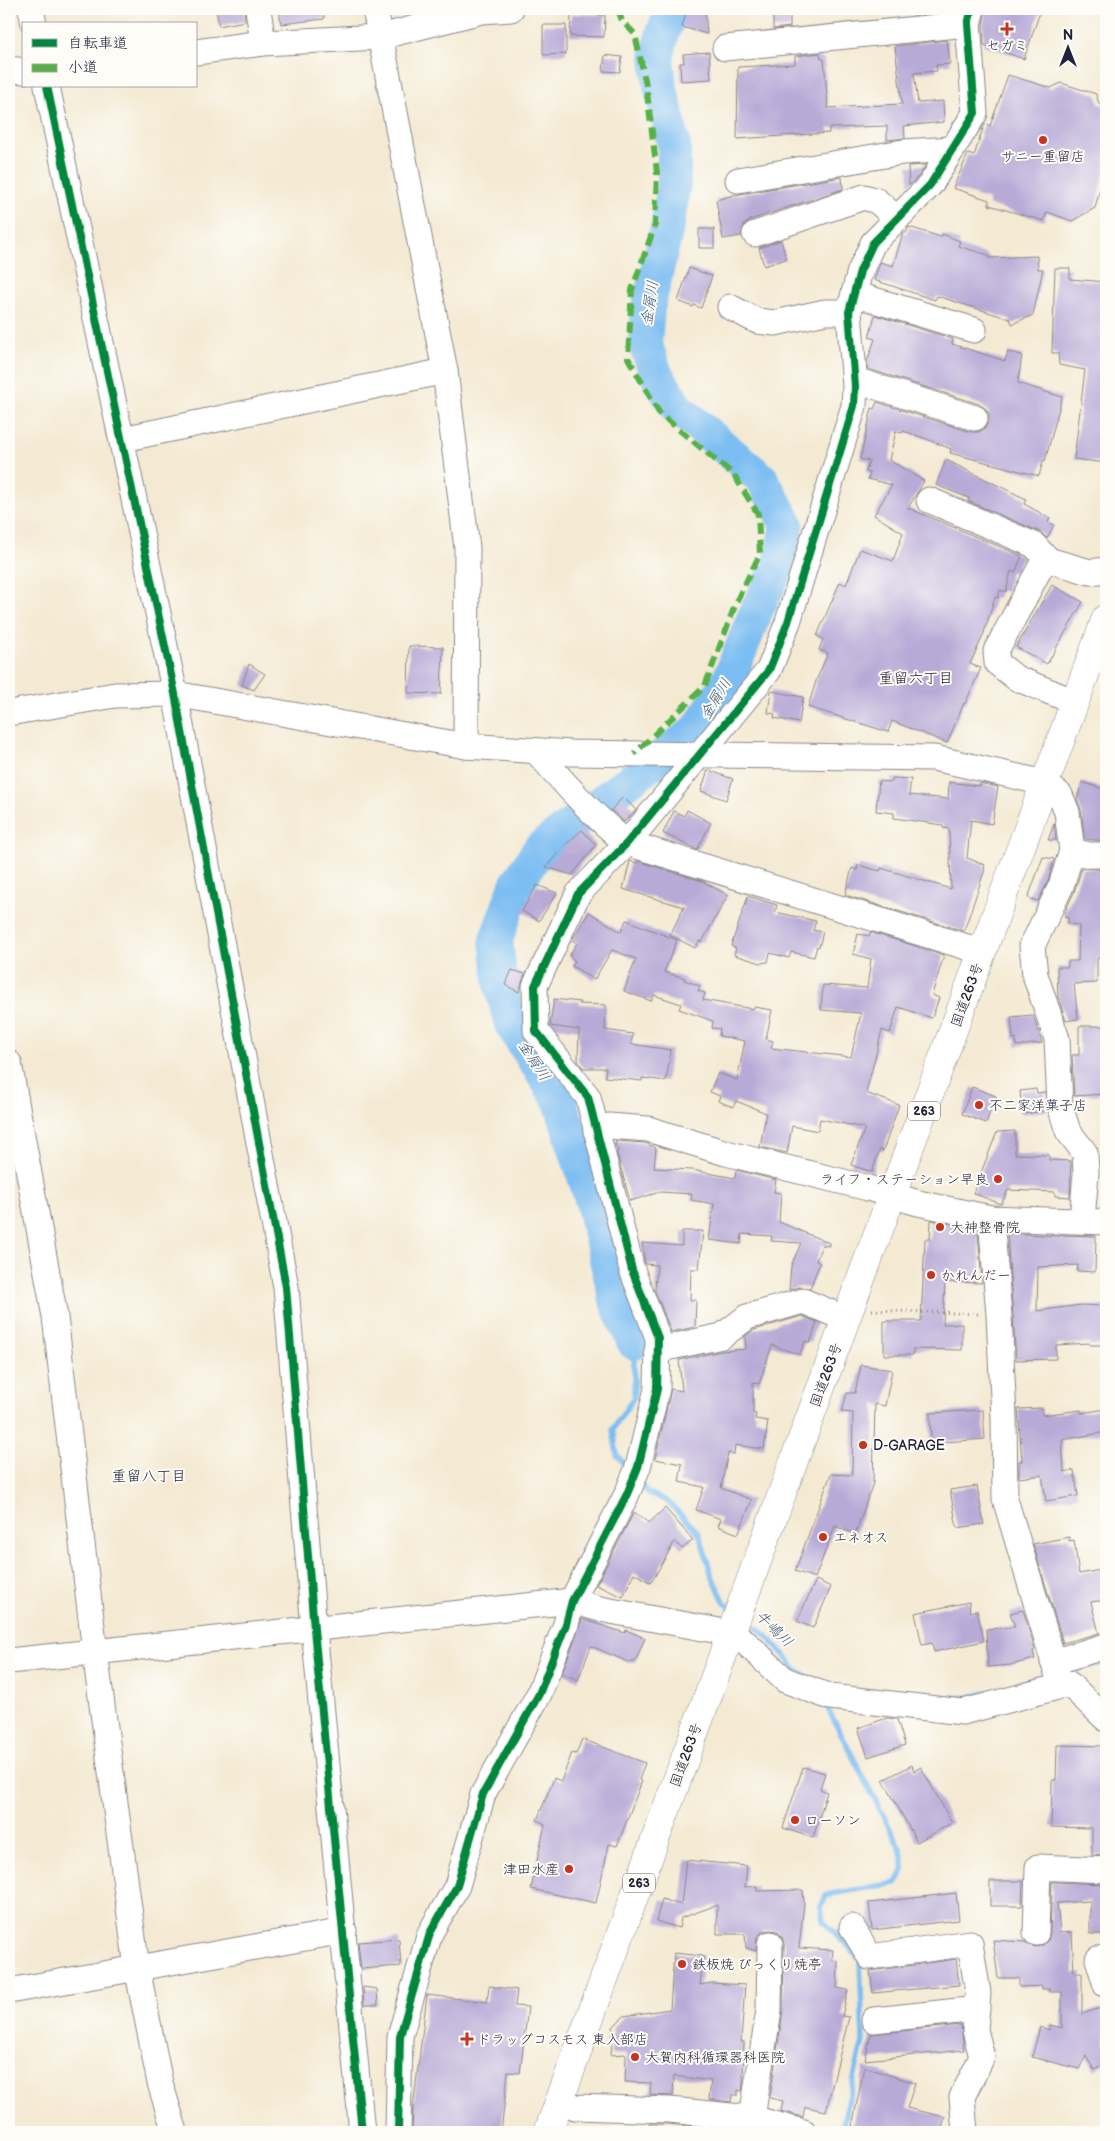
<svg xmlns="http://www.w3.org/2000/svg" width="1115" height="2141" viewBox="0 0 1115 2141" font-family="'Balsamiq Sans','Klee One',sans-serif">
<rect width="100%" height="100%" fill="#fdfcf7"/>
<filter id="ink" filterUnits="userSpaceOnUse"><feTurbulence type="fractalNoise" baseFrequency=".02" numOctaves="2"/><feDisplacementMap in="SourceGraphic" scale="10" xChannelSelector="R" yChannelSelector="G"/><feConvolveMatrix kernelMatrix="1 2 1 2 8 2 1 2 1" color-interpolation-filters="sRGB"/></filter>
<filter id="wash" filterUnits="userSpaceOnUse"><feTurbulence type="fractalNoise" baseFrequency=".0096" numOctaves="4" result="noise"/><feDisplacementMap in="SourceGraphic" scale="20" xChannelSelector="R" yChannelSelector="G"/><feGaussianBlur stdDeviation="1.12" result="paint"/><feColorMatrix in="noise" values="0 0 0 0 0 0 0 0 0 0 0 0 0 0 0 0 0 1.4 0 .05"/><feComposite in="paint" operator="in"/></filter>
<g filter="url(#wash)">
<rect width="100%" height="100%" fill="#f4ead3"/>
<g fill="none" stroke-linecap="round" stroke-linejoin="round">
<g stroke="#7dbef2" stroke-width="5.5">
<polyline points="630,1471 617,1455 613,1429 634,1397 634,1343"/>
<polyline points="639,1482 647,1492 667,1501 699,1533 712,1576 725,1603 733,1609"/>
<polyline points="744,1618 766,1635 800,1673 804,1675"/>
<polyline points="1062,1673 1106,1662"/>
<polyline points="935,1697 968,1698 986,1693"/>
<path d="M826,1705L900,1848C904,1863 906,1871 896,1883L826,1895L821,1907L823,1921L860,1958L863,2041L841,2132"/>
</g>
<polyline stroke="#7dbef2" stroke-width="34" points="634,1343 617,1304 592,1202 560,1101 511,1024 501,986 496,940 516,885 540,848 697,730 729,679 757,609 780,563 787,525 762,479 677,408 656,374 645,343 648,308 668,223 674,183 674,145 660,85 657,58 663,32 673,9"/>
</g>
<g id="blocks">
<g fill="#b8aad7">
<polygon points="216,9 244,9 245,21 219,26"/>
<polygon points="279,9 324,9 324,19 281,24"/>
<polygon points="687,9 705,9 707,34 682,27"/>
<polygon points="773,9 790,9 790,27 773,29"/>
<polygon points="912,9 943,9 944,12 913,15"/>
<polygon points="986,9 1041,9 1024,59 984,45 983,25"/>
<polygon points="571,14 605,15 604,37 570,36"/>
<polygon points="543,25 566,25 566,54 543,55"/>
<polygon points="947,40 950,64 936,65 937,71 914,73 918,103 943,101 944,122 904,126 905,138 887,140 887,126 829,128 829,133 737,139 738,67 795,64 795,56 820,53 821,59 824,59 828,108 902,104 895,46"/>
<polygon points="709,52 711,79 681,81 680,63 684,63 683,54"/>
<polygon points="605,55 622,57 620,72 603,71"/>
<polygon points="1008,75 1051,88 1061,83 1096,94 1099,104 1106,106 1106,166 1095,208 1072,221 1047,212 1044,221 989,205 989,200 953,188 968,154 974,156 983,128 985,124 990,126"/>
<polygon points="926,165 919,176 909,185 908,166"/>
<polygon points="842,177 843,189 750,220 744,225 741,236 723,239 716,200 734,195"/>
<polygon points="909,227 941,237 942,234 960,241 958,246 988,255 989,258 1037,256 1038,269 1043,269 1033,315 1012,324 1010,319 937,296 935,300 874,280 880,262 893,266 903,233 906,233"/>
<rect x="699" y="229" width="15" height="19"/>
<polygon points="781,240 786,259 764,266 759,248"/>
<polygon points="689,268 712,276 701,308 694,305 693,307 678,301"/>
<polygon points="1055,268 1070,268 1070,279 1106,282 1106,463 1074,459 1085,370 1059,365 1058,353 1052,353"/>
<polygon points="875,315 953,339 952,344 1005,361 1008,352 1022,355 1018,383 1062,397 1045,461 1043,461 1039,476 950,453 951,449 924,438 903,431 902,433 896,431 889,460 924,481 908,508 1022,556 1015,573 1011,571 1006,592 1000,590 998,598 995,597 983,636 970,664 981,668 965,704 964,703 947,743 892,721 888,732 808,707 816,681 828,653 819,650 823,639 817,636 840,582 846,585 860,549 893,561 903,533 874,515 892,485 868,479 870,473 866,472 869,461 860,459 872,408 874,409 877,402 971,432 979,432 984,429 989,422 989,414 986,409 979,404 868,369 867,362 875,339 869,337"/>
<polygon points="946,460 1026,499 1024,504 1050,518 1048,522 1054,525 1047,538 1040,532 968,501 969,498 936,485"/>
<polygon points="1052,585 1083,602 1047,664 1016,647"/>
<polygon points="409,646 443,647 441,694 408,693"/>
<polygon points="249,664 265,674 254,690 242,685"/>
<polygon points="771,691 803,697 799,723 774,718 775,714 768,713"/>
<polygon points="708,770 733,779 726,800 701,791"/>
<polygon points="892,778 911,779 909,795 948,799 949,782 980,786 980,783 998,787 992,824 971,820 967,858 985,865 984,868 985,869 964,931 845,895 852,868 857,870 858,865 880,871 881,868 951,889 949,829 943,828 943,825 894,818 894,813 876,811 879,781 892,782"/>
<polygon points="1082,782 1106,790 1106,841 1085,839 1081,810 1077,799"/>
<polygon points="623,797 636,810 624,822 611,810"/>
<polygon points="687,810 711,823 697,850 663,833 674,811 684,816"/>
<polygon points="1054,824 1056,840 1048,840"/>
<polygon points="582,830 596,845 572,875 546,867 562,848"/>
<polygon points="1043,857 1054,859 1048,881 1038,901 1028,898"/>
<polygon points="630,861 637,863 638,861 702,881 728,895 702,942 699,941 695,948 670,935 684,907 623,889"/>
<polygon points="1082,868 1106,870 1106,958 1097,958 1097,983 1074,984 1078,1019 1066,1021 1058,997 1057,967 1068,967 1068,961 1078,961 1079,926 1068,923 1068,918 1065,917 1065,912 1074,892"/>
<polygon points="537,885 557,893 539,921 522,911"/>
<polygon points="748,896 777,905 775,912 816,921 813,930 823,932 819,947 817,946 814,957 791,952 789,958 770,953 768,962 761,963 734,955 736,948 731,946"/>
<polygon points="589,912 621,932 626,920 677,940 664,972 685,978 684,980 700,986 698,991 705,993 703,1000 753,1009 754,1007 772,1010 766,1039 773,1041 771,1048 851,1057 861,1013 821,1010 823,985 867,988 871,959 853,954 858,934 869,936 870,932 944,955 932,995 939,998 932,1018 898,1007 890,1033 882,1030 866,1093 899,1105 883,1151 880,1149 872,1172 851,1165 865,1128 820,1119 818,1131 792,1126 787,1153 760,1147 766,1113 736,1101 733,1107 718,1101 720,1096 710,1092 718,1073 737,1080 745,1041 719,1036 720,1029 712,1028 713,1021 679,1009 681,1004 654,995 651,1001 624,991 636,959 612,950 594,980 572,966 575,961 569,956 577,943 572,940"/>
<polygon points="512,970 525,974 519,992 505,985"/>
<polygon points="554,999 580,1002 579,1004 606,1005 605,1030 633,1034 631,1044 671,1050 666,1081 642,1078 642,1081 605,1077 606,1068 583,1068 578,1061 579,1030 550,1026"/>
<polygon points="1033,1015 1042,1043 1016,1046 1016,1038 1013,1039 1011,1017"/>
<polygon points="1079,1026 1106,1026 1106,1094 1074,1096 1072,1055 1079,1055"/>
<polygon points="972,1087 996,1096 986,1123 962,1114"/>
<polygon points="1036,1089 1037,1093 1045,1092 1047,1111 1022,1114 1020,1091"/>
<polygon points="1015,1131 1015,1154 1049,1155 1049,1160 1071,1161 1070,1197 1055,1196 1055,1192 1008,1190 1001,1204 973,1193 997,1132"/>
<polygon points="616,1141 645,1143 656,1148 654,1168 692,1170 735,1178 736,1170 776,1180 774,1192 781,1193 779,1222 829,1243 829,1246 822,1245 816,1261 820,1263 810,1288 800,1287 789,1290 791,1266 801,1243 771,1241 772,1236 742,1234 741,1244 709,1240 714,1204 691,1200 692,1194 660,1192 630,1201 617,1154 618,1149 615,1146"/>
<polygon points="931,1220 975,1229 974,1233 978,1233 982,1283 945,1282 943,1324 962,1324 962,1350 913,1349 913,1355 884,1355 884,1321 921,1321 925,1239 930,1239"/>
<polygon points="682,1231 703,1231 699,1269 691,1269 690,1300 696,1300 695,1327 671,1332 655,1290 657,1265 645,1264 642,1243 682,1246"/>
<polygon points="1007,1233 1060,1236 1060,1235 1096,1236 1095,1272 1077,1271 1078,1265 1038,1267 1037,1311 1081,1305 1106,1306 1106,1345 1089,1345 1089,1343 1056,1345 1056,1359 1016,1360"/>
<polygon points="802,1316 817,1322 810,1343 805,1341 800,1355 772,1345 759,1384 753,1382 753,1413 756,1414 755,1419 768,1421 764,1449 735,1445 734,1454 728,1453 721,1488 752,1500 738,1534 718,1526 721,1519 696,1510 704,1487 679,1482 682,1464 655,1459 671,1389 682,1391 679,1360 722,1351 746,1349 745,1336 754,1330"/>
<polygon points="861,1365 892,1370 885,1406 875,1404 873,1483 855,1534 835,1526 815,1578 795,1571 831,1474 852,1475 853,1413 842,1412 847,1393 855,1393"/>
<polygon points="1042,1408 1042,1415 1081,1410 1081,1413 1106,1409 1106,1432 1062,1440 1064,1472 1074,1470 1078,1496 1046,1501 1042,1475 1019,1478 1019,1461 1022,1461 1018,1409"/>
<polygon points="983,1410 985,1439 931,1443 930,1413"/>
<polygon points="977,1486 984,1524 957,1528 950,1490"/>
<polygon points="665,1508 693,1540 682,1549 675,1541 651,1583 634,1573 623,1597 596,1585 634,1512 649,1523"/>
<polygon points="1069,1537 1069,1541 1074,1540 1079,1574 1106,1569 1106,1600 1091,1602 1099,1633 1063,1643 1033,1544"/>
<polygon points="816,1580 831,1587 813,1628 797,1621"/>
<polygon points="969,1602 970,1612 977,1610 984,1641 934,1652 932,1643 922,1645 915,1613"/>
<polygon points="1023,1610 1035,1650 1033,1651 1035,1659 1010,1665 988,1667 986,1629 1015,1627 1010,1613"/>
<polygon points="582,1619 625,1633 626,1630 645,1638 635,1662 628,1662 591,1646 578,1680 562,1673"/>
<polygon points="887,1718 897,1719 905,1745 868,1757 858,1728"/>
<polygon points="582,1739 645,1763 639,1780 642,1781 617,1846 609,1844 596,1903 531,1889 545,1824 537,1820 554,1778 561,1781 572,1753 576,1754"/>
<polygon points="1057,1745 1105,1746 1106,1856 1092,1855 1092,1828 1051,1827 1052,1780 1056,1780"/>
<polygon points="912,1765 914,1771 921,1767 952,1823 917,1842 883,1780"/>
<polygon points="803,1767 825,1773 820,1789 827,1792 813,1838 783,1828"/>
<polygon points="686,1860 747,1866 745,1887 757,1886 757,1891 803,1890 804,1904 799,1948 833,1950 832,1960 838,1961 837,1988 848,1990 842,2016 849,2017 826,2111 805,2107 803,2117 781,2111 783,2101 770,2098 783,2010 784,1944 782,1937 777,1931 771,1930 763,1931 757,1937 756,1951 746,1948 745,1934 717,1934 717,1905 681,1918 679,1928 656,1921 662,1899 681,1905"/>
<polygon points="990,1881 1023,1881 1022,1906 990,1906"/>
<polygon points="1052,1882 1106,1884 1106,1934 1090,1934 1090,1901 1057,1903 1060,1933 1072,1932 1074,1973 1082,1973 1082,2014 1101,2008 1106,2027 1106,2063 1094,2070 1086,2056 1079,2069 1032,2057 1040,2027 1049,2030 1050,2025 1062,2028 1062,1992 1049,1992 1049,1989 1042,1989 1042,1986 1019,1987 1019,1978 998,1978 993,1940 1025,1942 1029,1945 1036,1947 1043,1945 1048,1940 1050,1933"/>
<polygon points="956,1893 959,1920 872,1930 869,1903"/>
<polygon points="399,1939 401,1966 361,1969 358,1942"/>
<polygon points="674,1953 703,1956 700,1985 712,1983 745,1985 741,2042 744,2042 743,2083 742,2091 738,2090 738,2095 732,2095 731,2102 709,2099 711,2081 674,2076 673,2096 650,2095 651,2083 625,2082 626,2054 611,2055 613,2027 624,2016 670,2009"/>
<polygon points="956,1959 959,1985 873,1993 870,1971"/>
<polygon points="489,1986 517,1990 515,2006 528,2007 520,2073 508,2072 501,2132 412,2132 413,2108 427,1995 487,2002"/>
<polygon points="363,1987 377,1989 378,2005 364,2005"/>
<polygon points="961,2025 964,2050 865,2060 871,2034"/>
<polygon points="864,2067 915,2083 907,2108 945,2117 941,2132 851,2132"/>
<polygon points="650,2124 668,2124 726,2130 726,2132 649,2132"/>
</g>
</g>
</g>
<g filter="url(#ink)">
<use href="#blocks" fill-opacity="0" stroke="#8b8687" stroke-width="1"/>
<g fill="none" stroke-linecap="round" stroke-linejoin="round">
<g stroke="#8b8687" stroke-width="27">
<g id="minor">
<polyline points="31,9 34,24"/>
<polyline points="258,9 263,43"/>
<polyline points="375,9 445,371 467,548 466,746"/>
<polyline points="725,48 968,24"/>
<polyline points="196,52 263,43 380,37 482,11 511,9"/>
<polyline points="9,69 24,71"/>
<polyline points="47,86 175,694 286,1287 314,1629 362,2132"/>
<polyline points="738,180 903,152 953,149"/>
<polyline points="755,234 864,197 877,201 897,219"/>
<polyline points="854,294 974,330"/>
<polyline points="730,307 757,321 775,323 825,312 849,312"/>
<polyline points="855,380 975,418"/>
<polyline points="123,439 445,371"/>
<polyline points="929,500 1034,545 1048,560 1090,572 1106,570"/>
<polyline points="1046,557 996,651 997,663 1016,678 1075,702"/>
<polyline points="9,713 115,695 175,694 466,746 571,753 934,758 1045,783 1060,795 1067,812 1072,851 1089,855 1106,855"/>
<path d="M536,751C565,784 593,816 627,843L983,952"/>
<polyline points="1072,851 1061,886 1032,946 1035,975 1057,1039 1060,1106 1068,1131 1085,1153 1086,1173 1082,1220"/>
<polyline points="9,1063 55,1317 95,1652 137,1968 160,2083 175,2132"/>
<polyline points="596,1131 609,1126 648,1129 726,1153 868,1188 918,1203 991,1218 1106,1222"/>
<polyline points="991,1218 999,1315 1004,1418 1005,1499 1061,1686"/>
<polyline points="657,1350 722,1336 747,1317 803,1301 846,1319"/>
<polyline points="9,1661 572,1601 600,1609 730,1633 744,1641 785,1680 830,1697 963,1712 1069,1684 1106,1719"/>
<polyline points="1053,1662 1106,1646"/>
<polyline points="852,1927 870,1957 970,1943 978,1993 975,2030 982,2057 962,2097 965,2132"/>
<polyline points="1036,1933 1038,1867 1106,1870"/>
<polyline points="1106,1958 1098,1959 1106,1985"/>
<polyline points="9,1991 344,1931"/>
<polyline points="874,2020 977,2009"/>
<polyline points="560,2100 575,2107 669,2110 752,2118 804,2132"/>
<polyline points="752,2118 769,2010 770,1944"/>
<polyline points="398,2132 400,2036 430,1933 457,1886 483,1794 539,1694 566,1624 572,1601 627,1494 638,1467 657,1389 658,1338 632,1270 588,1097 536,1031 535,986 578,894 627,843 769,670 788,622 854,406 855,386 849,312 860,271 873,243 930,185 975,113 968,24 972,9"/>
</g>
</g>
<g stroke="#8b8687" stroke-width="29">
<polyline id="highway" points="548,2132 846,1319 1106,618"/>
</g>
<polyline stroke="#8b8687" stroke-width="3" stroke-dasharray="1 4" stroke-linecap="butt" points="872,1310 978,1314"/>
<use href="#minor" stroke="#fff" stroke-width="25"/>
<use href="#highway" stroke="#fff" stroke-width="28"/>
<polyline stroke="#55b146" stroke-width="6" stroke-dasharray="12 6" stroke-linecap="butt" points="618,9 622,21 635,34 646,85 657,172 655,225 632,290 628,358 660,414 734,475 758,514 760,554 737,600 705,686 634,754"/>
<g stroke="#fdfcf7" stroke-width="11">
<g id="cycleway">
<polyline points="47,86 175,694 286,1287 314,1629 362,2132"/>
<polyline points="398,2132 400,2036 430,1933 457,1886 483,1794 539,1694 566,1624 572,1601 627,1494 638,1467 657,1389 658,1338 632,1270 588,1097 536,1031 535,986 578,894 627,843 769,670 788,622 854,406 855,386 849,312 860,271 873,243 930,185 975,113 968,24 972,9"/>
</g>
</g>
<use href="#cycleway" stroke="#00873e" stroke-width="8"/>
</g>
</g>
<g fill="#c8321e" stroke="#fdfcf7" stroke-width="2">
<path d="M1004.5 21.5h5v5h5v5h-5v5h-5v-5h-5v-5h5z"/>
<circle cx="1043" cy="140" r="5"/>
<circle cx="979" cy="1105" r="5"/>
<circle cx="998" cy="1179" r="5"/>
<circle cx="940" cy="1227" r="5"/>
<circle cx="931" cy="1275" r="5"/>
<circle cx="863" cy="1445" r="5"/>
<circle cx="823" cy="1537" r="5"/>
<circle cx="795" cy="1820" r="5"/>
<circle cx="569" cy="1869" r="5"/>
<circle cx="682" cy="1964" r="5"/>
<path d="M464.5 2031.5h5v5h5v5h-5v5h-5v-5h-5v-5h5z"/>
<circle cx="635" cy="2057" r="5"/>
</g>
<g text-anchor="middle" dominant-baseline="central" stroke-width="4" stroke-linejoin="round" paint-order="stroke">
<g fill="#fdfcf7" stroke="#646373" stroke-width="1">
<rect x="908" y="1101.5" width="32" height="19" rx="4"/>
<rect x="623" y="1873.5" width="32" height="19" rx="4"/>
</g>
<g font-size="12" font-weight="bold" fill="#22223b">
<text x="924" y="1111">263</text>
<text x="639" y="1883">263</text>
</g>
<g font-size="14" fill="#22223b" stroke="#fdfcf7" text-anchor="start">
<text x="1007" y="45" text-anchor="middle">セガミ</text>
<text x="1043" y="156" text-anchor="middle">サニー重留店</text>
<text x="989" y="1105">不二家洋菓子店</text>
<text x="988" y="1179" text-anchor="end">ライフ・ステーション早良</text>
<text x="950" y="1227">大神整骨院</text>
<text x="941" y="1275">かれんだー</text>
<text x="873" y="1445">D-GARAGE</text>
<text x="833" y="1537">エネオス</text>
<text x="805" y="1820">ローソン</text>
<text x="559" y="1869" text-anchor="end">津田水産</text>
<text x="692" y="1964">鉄板焼 びっくり焼亭</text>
<text x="477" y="2039">ドラッグコスモス 東入部店</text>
<text x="645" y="2057">大賀内科循環器科医院</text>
</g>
<g font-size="14" fill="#22223b" stroke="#fdfcf7">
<text transform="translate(967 995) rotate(-70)">国道263号</text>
<text transform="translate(826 1375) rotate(-70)">国道263号</text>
<text transform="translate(686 1755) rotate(-70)">国道263号</text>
</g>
<g font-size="15" font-style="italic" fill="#42597b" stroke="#fdfcf7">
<text transform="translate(650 303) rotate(-81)">金屑川</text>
<text transform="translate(716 699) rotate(-59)">金屑川</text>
<text transform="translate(534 1061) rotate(57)">金屑川</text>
<text transform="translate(774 1629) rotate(44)">牛嶋川</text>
</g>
<g font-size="15" fill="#22223b" stroke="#fdfcf7">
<text x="916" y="678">重留六丁目</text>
<text x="149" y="1476">重留八丁目</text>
</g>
</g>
<rect width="1115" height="2141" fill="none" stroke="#fdfcf7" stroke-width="30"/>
<rect x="22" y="22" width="175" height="65" fill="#fdfcf7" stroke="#a5a5ac"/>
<rect x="32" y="39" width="25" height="8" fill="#00873e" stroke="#a5a5ac"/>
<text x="68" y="48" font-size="15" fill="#22223b">自転車道</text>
<rect x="32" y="64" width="25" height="8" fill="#55b146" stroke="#a5a5ac"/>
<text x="68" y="72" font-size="15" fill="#22223b">小道</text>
<g transform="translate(1068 48)" stroke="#fdfcf7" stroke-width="4" paint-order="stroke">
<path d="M0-4L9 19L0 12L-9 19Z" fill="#22223b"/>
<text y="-8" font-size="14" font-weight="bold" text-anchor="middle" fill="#22223b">N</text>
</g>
</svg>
